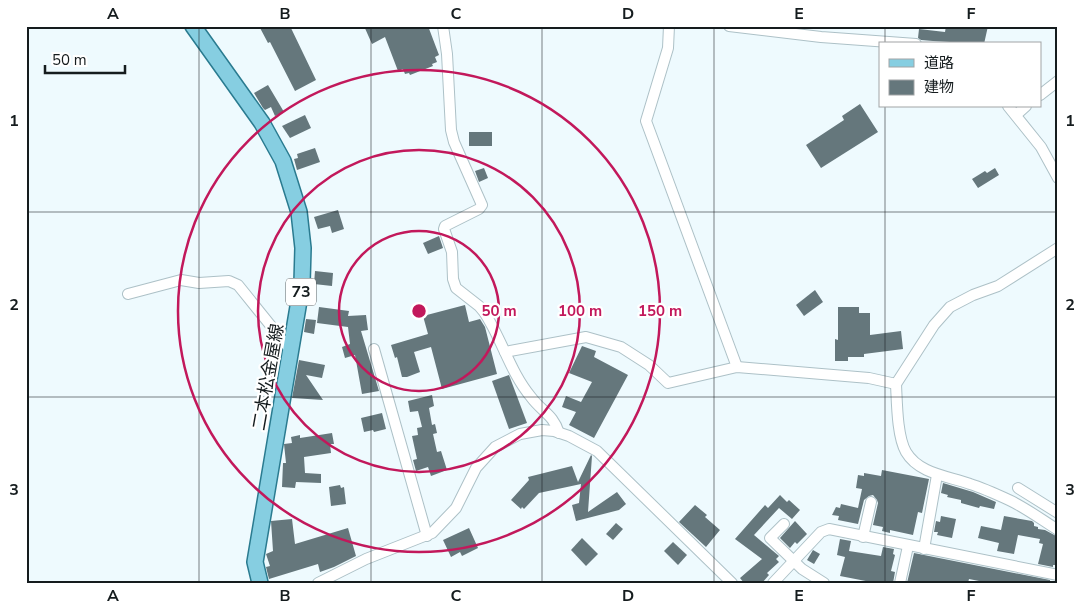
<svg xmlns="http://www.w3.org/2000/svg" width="1084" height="609" viewBox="0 0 1084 609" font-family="'Nunito Sans','Noto Sans JP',sans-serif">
<rect width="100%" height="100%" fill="#eefafe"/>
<g fill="#65777c">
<polygon points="259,26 290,26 316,80 295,91 270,42 268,43"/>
<polygon points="364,26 428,26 439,55 435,57 437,62 432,64 433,66 410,75 409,73 405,74 403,69 398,71 385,37 372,44"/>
<polygon points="946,26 988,26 984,44 933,41 921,40 918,38 919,29 945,32"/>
<polygon points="268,85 284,112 275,116 271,107 265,110 263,108 254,93"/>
<polygon points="860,104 878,132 821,168 806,145 844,120 842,116"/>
<polygon points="305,115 311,128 290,138 282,126"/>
<rect x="469" y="132" width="23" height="14"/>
<polygon points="315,148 320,162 297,170 294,159 298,158 297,154"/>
<polygon points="484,168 488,178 479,182 475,171"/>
<polygon points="995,168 999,175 978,188 972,179 985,171 987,173"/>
<polygon points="338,210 344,229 332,233 330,226 318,229 314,217"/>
<polygon points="439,236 443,248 428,254 423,243"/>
<polygon points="315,271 333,273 332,286 314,284"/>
<polygon points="815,290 823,302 804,316 796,305"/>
<polygon points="465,305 469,322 480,319 485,327 497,374 442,389 431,347 414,352 420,372 407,377 402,377 397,357 395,358 391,345 428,334 423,316"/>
<polygon points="319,307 349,311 348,316 366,315 368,330 361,331 379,391 362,394 355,355 345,358 342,347 350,344 348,327 317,323"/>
<polygon points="838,307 859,307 859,313 870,313 870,335 901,331 903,349 864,354 864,357 848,357 848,361 835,361 835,339 838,340"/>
<polygon points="306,319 316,320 314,334 304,332"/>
<polygon points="582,346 596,351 594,357 628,375 594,438 569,425 576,412 562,407 566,396 581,402 592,382 569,373"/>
<polygon points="299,360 325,365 322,378 306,375 323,400 292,398"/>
<polygon points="509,375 527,423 509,429 492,381"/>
<polygon points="432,395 434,406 429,408 432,425 435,424 437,433 433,434 437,452 441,451 447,470 431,476 428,467 416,471 413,460 417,459 412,436 418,435 417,428 422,427 418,411 410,412 408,401"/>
<polygon points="382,413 386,429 374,432 373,430 364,432 361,418"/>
<polygon points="332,433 334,444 330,444 331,453 304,457 305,473 321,474 321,483 296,482 295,488 282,487 283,463 286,463 284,444 292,443 291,437 300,435 300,438"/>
<polygon points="591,455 592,456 588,512 617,492 626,504 619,510 576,521 572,505 579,503 581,484 539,493 524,509 522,507 521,509 511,500 529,480 528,477 572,466 578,482"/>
<polygon points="882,470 929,479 922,513 918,512 913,535 890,530 890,533 882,531 883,527 873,525 878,503 877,500 873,495 869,496 864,500 858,524 838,520 839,516 832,515 836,507 840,508 841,504 858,508 862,489 856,488 858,475 864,476 864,473 881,476"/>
<polygon points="943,483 973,492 996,502 994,509 980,506 979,508 961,503 961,500 947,497 948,495 941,493"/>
<polygon points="340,485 341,488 344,487 346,504 331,506 329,487"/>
<polygon points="780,495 787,502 789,500 800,510 792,519 779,508 754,535 779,556 776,559 779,562 767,573 769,575 762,583 744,583 740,578 762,559 735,539 765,505 768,508"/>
<polygon points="695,505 707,515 705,517 720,530 706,547 679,522"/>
<polygon points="941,516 956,519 952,538 937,535 938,532 934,532 936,521 940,522"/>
<polygon points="1004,516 1032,521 1034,523 1034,526 1038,527 1038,529 1045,530 1058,537 1055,554 1058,555 1055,565 1053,565 1053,567 1038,564 1043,544 1039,543 1040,539 1018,535 1014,554 997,551 999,543 978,538 981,526 1001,530"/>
<polygon points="292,519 295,544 348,528 356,556 334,567 320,572 318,564 269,579 266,567 270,566 266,554 273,551 271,521"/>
<polygon points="795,521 807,534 797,544 795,542 790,548 780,538"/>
<polygon points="616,523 623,529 613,540 606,534"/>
<polygon points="469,528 478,548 462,556 460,552 451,557 443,540"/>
<polygon points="582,538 598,554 586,566 571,550"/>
<polygon points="840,539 851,541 849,551 881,556 883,547 894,549 893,554 895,555 891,571 895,572 893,583 876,583 840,576 845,557 837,555"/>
<polygon points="673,542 687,555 678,565 664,551"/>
<polygon points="813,550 820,554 814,564 807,560"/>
<polygon points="914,553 1050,580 1050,583 1000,583 990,581 989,583 969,579 968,583 907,583"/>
</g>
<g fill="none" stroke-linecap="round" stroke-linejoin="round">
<g stroke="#adc1c7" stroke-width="12">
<g id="street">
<path d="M443,26L447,54L451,130L454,142L482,205L479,209L445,226L444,229L452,252L453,279L456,288L479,306L484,312C502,339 510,372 531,397C542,412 553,414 559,433"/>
<polyline points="669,26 668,48 646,121 737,367"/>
<polyline points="729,26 821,37 916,44"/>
<polyline points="1040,95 1058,81"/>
<polyline points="1008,106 1041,147 1058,178"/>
<polyline points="1016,115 1026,106"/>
<polyline points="128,294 181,280 199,283 229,281 238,285 292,352"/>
<polyline points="374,349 427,536"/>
<polyline points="505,352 586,337 621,347 649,365 668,383 737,367 869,378 896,384 934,325 950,307 973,295 998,286 1058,248"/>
<path d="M896,384C897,403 897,436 906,452C919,474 948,476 970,484C983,488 996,494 1009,500C1026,508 1042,520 1058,530"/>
<polyline points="1018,488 1058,513"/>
<polyline points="784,524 770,538 802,569 824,583"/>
<polyline points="863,537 871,502"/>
<polyline points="924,549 937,475"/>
<polyline points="318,583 366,559 432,533 456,508 476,468 495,447 520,434 542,430 554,431 569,436 597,451 732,583"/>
<polyline points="773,583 821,532 829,529 1058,575"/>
<polyline points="900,583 908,546"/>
</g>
</g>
<g stroke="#2a7b90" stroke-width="18">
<polyline id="primary" points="193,26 262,123 283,161 299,212 303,248 302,283 255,562 260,583"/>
</g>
<use href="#street" stroke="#fff" stroke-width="10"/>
<use href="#primary" stroke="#86cee1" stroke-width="15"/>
</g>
<path fill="none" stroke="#151c1e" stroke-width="1" stroke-opacity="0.55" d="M199,26V583M371,26V583M542,26V583M714,26V583M885,26V44M885,106V583M26,212H1058M26,397H1058"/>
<g fill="none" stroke="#c2185b" stroke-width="2.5">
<circle cx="419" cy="311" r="80"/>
<circle cx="419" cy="311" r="161"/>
<circle cx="419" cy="311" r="241"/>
</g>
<g text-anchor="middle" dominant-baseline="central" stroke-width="4.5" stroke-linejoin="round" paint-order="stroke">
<rect fill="#fff" stroke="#5b6062" stroke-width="1" x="286" y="278.5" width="30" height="27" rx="4"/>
<g font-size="16" font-weight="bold" fill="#151c1e">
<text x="301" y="292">73</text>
</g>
<g font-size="18" fill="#151c1e" stroke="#fff">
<text transform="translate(268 377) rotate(-80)">二本松金屋線</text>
</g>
</g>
<circle cx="419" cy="311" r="8" fill="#c2185b" stroke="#fff" stroke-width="2.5"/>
<g font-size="15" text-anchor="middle" font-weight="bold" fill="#c2185b" stroke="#fff" stroke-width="4.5" stroke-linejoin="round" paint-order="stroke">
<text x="499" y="316">50 m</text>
<text x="580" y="316">100 m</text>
<text x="660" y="316">150 m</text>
</g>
<rect width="1084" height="609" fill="none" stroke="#ffffff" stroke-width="55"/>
<rect x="879" y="42" width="162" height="65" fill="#ffffff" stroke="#a1a4a5"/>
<rect x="889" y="59" width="25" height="8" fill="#86cee1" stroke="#a1a4a5"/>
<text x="924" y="68" font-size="15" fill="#151c1e">道路</text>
<rect x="889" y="80" width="25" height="15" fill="#65777c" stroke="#a1a4a5"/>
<text x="924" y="92" font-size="15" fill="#151c1e">建物</text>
<path d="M45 65v8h80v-8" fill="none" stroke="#151c1e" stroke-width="2.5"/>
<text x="52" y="65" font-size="15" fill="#151c1e" stroke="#ffffff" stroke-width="4" paint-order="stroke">50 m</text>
<rect x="28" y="28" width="1028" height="554" fill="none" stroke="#151c1e" stroke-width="2"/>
<g font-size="16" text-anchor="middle" font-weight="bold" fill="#151c1e">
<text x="113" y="19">A</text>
<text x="285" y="19">B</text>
<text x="456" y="19">C</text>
<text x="628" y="19">D</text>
<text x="799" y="19">E</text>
<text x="971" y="19">F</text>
<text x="14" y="126">1</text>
<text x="1070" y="126">1</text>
<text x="14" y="310">2</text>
<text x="1070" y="310">2</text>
<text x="14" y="495">3</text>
<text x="1070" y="495">3</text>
<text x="113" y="601">A</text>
<text x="285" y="601">B</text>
<text x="456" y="601">C</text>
<text x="628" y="601">D</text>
<text x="799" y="601">E</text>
<text x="971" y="601">F</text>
</g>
</svg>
